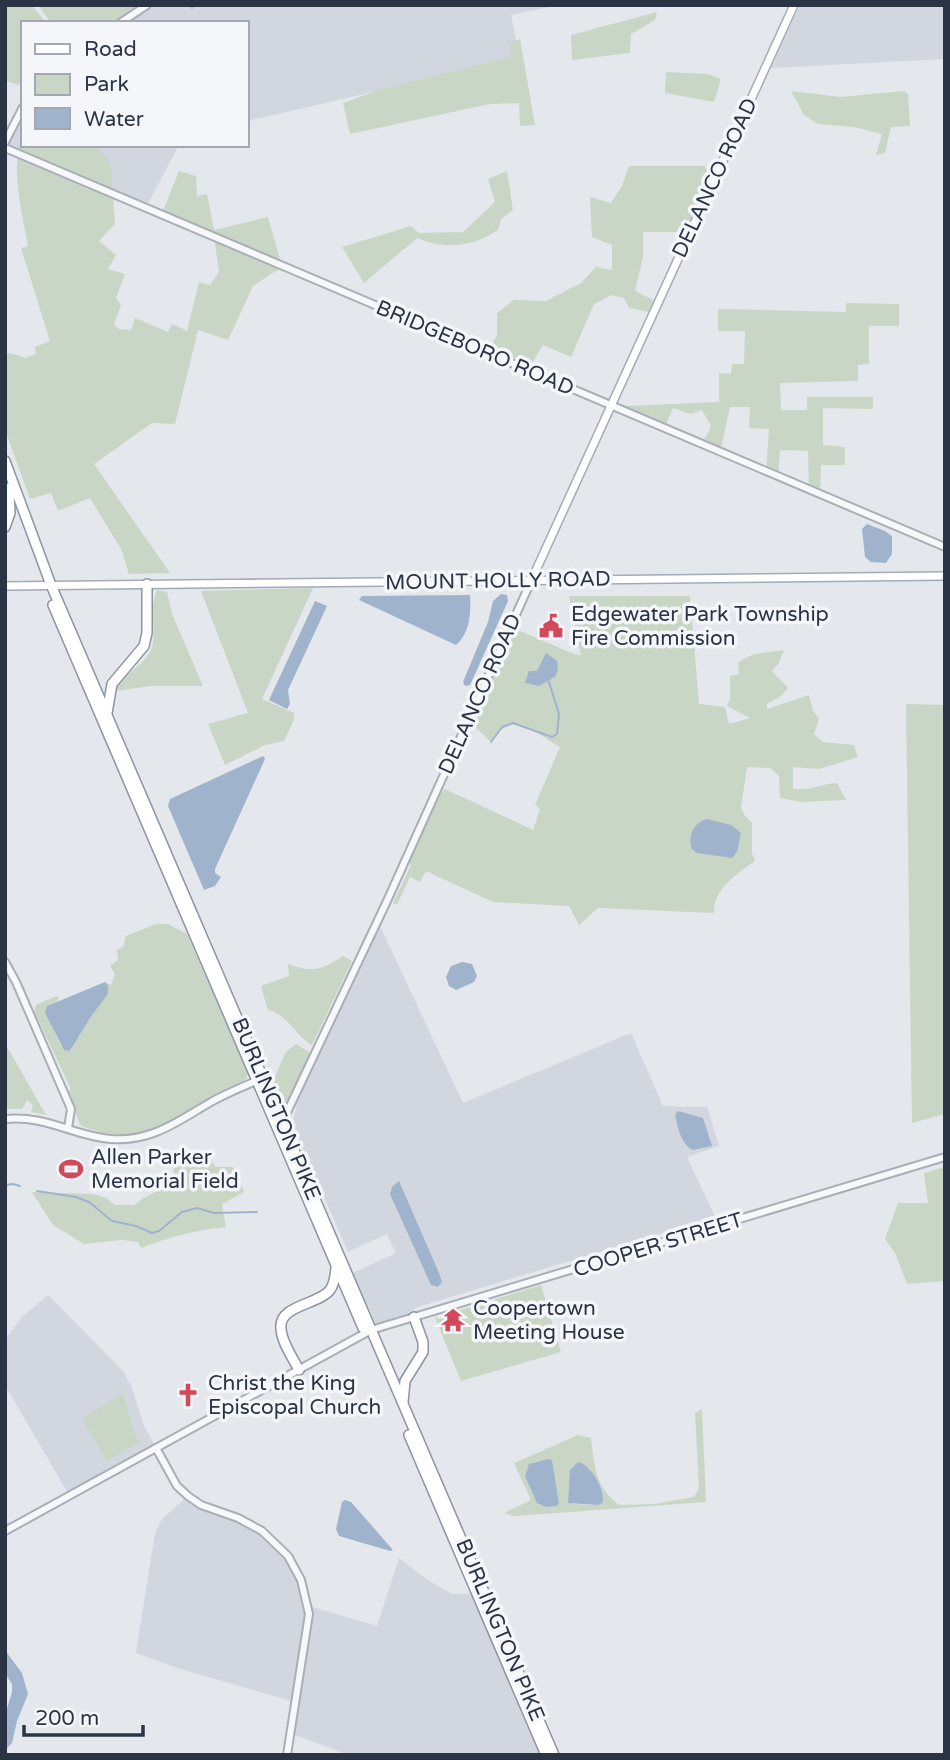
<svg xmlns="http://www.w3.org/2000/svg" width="950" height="1760" viewBox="0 0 950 1760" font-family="'Varela Round',sans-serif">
<rect width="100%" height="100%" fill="#e4e7ec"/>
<g fill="#d2d6de">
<polygon points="148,5 559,5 511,15 520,58 247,121 247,23 121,23"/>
<polygon points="800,5 945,5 945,59 771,68"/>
<polygon points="23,108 23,145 179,145 145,209 5,148 5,143"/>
<polygon points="380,926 463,1103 631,1033 663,1106 707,1107 719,1146 687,1157 715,1217 418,1307 402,1317 376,1324 353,1273 396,1253 387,1234 348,1252 292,1123 300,1095"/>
<polygon points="48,1295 123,1371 132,1388 144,1426 156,1448 69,1495 5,1385 5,1345 8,1336 22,1317"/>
<polygon points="188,1496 255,1527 288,1556 309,1606 377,1626 399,1558 426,1579 452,1594 477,1594 546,1755 349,1755 290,1733 295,1702 177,1668 136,1653 155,1533 162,1519"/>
</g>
<g fill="#c9d6c5" fill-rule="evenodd">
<polygon points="5,5 32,5 46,23 23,23 23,86 5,81"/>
<polygon points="38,5 147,5 120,23 51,23"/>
<polygon points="657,12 655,20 631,34 630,53 572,60 571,35"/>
<polygon points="520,39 535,125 520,126 519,103 490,104 350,134 343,103 382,89 510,57 511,42"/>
<polygon points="666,72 708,74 721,79 714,102 665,93"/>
<polygon points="791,91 841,97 903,91 908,94 910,126 891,127 885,153 876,155 882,134 854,127 818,124 804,115"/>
<path d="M23,130V145H96L111,165L115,224L99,241L116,255L108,269L125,274L116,298L121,305L114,324L119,329L131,330L135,318L168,332L172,324L187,331L199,282L210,285L219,272L214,237L161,216L179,171L196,176L197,196L207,194L214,230L268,217L282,267L253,286L228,340L198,330L175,424L152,423L94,464L170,573L129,574L121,549L90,498L58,511L51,493L30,499L5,430V355L10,353L25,358L36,354L35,347L50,341L21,248L28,246C21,208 10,167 23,130Z"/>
<polygon points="629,166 705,166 710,179 685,232 643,232 643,257 635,291 653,300 650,312 629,308 624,298 612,295 594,304 571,357 543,345 531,365 489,348 497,336 497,313 514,300 546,301 581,283 596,267 612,270 612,245 592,237 590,197 611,203 622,186"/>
<path d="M507,171L513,210L501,219L498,230C471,247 447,250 417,238L364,283L342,247L411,226L419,233L463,232L495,202L488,179Z"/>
<polygon points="846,303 899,304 899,326 869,326 869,364 858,365 858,381 780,383 781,410 807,410 807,397 873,397 873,409 823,408 823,445 845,447 845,465 821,465 820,495 809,491 808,451 780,450 778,478 766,472 769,429 749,428 750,407 730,407 720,452 702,445 711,426 702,410 691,414 673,408 666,425 625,406 719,402 719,373 731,374 732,364 744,364 745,331 718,331 718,309 846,312"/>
<polygon points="313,588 262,699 294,713 294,720 284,741 265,745 225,765 208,724 248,713 201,591"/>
<path d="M157,590L167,592L172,614L203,686H151L115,691C124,672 144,666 151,650C158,635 148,609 157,590Z"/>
<path d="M569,596H690L699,704L725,707L729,724L750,718L727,706L730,699V676L739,674L738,662L754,654L784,650L779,663L772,671L788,688L781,696L767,704V709L809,695L813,711L819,719L814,734L823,742L854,745L858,757L819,769L793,767V789C808,791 822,784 837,783L846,800L802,802L780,798L779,776L770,768L747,767L741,808L745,816L752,823V853L755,861C738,873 713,889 714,913L598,908L579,925L569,906L493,902L426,871L420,882L410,877L397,905L393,903L411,865L408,862L438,796L445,789L533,830L540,809L535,805L560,747C532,731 514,708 491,742L470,722L513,628L574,654L581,655Z"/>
<polygon points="906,704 945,705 945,1114 912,1123"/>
<path d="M156,924H168L187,934L248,1074L245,1082C189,1108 145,1155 80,1125L68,1091L71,1089L34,1011L36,1005L57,996L59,1000L47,1006L45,1011L61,1046L69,1051L72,1049L90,1018L108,994V986L105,982L111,985L115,974L110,966L118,960L117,950L123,947L126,936Z"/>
<path d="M343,956L352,961L312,1045C295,1036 289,1015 268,1010L261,986L289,976L288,964C314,973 321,970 343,956Z"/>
<polygon points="5,1043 46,1115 31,1112 33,1105 27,1100 22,1109 5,1109"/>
<polygon points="296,1044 309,1052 310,1057 285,1112 272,1083 286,1052"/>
<path d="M201,1151L216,1167H233L244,1192L222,1204L226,1227C196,1230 169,1237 141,1248L138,1242L122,1240L84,1244L53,1225L32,1192L92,1194L106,1198L115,1205H135L143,1198L168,1186L180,1153Z"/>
<polygon points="945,1167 945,1281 907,1284 895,1253 885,1239 898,1203 928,1203 924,1173"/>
<polygon points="541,1285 561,1352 461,1381 435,1318"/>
<polygon points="123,1393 133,1429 139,1442 107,1461 82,1419"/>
<path d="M702,1409L706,1502L515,1516L504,1513L531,1500L514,1463L578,1435L591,1438C595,1468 594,1485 619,1505L655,1504L694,1497L699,1488L695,1413ZM547,1459L552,1461L559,1503L557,1506L548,1507L539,1504L531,1463ZM589,1468L601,1490L603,1502L599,1505L573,1504Z"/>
</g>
<g fill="#9fb4cc">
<polygon points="867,524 885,531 892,536 892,554 886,563 871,562 865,557 862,529"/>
<polygon points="501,594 507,595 508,601 470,685 465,686 463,682 488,622 493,601"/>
<path d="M470,595C471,614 470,632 456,645L359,600L362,596Z"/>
<polygon points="315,601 327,606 288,690 290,704 287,709 269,700"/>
<polygon points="546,653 557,661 558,668 556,676 539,686 525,683 529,671 537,671"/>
<polygon points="263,756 265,759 215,869 215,873 221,877 215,886 204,890 168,806 170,799"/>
<path d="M707,819L731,825L741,833L737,852L732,858L697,853L692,849C687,836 694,822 707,819Z"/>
<polygon points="462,962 472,964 477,976 474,982 456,990 449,986 446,977 451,966"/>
<polygon points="105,982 108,986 108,994 90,1018 72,1048 69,1051 64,1050 46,1015 45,1011 47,1006"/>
<path d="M678,1111L703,1118L712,1146L693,1150C681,1144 678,1128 675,1115Z"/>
<polygon points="399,1181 439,1273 442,1282 438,1287 431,1285 390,1194 392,1187"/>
<polygon points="547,1459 552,1460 559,1503 557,1506 546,1507 537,1503 525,1476 529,1464"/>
<path d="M578,1462C591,1465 604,1488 603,1502L599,1505L568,1503L570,1470Z"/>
<polygon points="345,1500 351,1502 393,1550 390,1551 339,1536 336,1529 342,1502"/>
<polygon points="5,1650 22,1673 28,1694 17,1721 12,1743 5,1750 5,1715 12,1692 12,1684 5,1673"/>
</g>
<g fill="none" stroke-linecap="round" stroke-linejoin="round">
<g stroke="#9fb4cc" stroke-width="2">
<polyline points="192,5 192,8"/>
<polyline points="491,742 502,727 513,723 552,737 557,734 559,714 548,679"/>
<polyline points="5,1185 13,1184 20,1186"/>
<polyline points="37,1191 76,1197 89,1202 112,1221 136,1226 152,1233 159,1231 182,1212 197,1208 214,1213 257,1212"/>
</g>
<g stroke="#a9aeb7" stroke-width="10">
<g id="minor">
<polyline points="120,23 147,5"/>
<polyline points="5,142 23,107"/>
<polyline points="5,148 945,547"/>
<polyline points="5,962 16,982 71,1109 68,1128"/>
<path d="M5,1119C47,1115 73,1136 111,1139C152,1142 178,1121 211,1102C227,1093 244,1086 261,1079"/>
<polyline points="282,1123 387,901 532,579"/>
<polyline points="156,1448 177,1486 188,1496 201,1505 238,1518 262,1531 288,1556 301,1580 309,1614 287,1755"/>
<polyline points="5,1531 371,1330 945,1157"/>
</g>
</g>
<g stroke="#a3abb8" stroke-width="10">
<g id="major">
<polyline points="532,579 794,5"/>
<polyline points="5,586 945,576"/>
</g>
</g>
<g stroke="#8b94a3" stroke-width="12">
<g id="highway">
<polyline points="5,461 51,585 554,1755"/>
<polyline points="5,527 10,513 9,488"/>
<polyline points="53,605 363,1328"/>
<polyline points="107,713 112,684 144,646 147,633 147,584"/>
<path d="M299,1370C293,1358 282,1343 281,1329C278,1305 318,1305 330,1290C335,1283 335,1276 336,1268"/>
<polyline points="403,1402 405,1381 423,1352 423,1342 414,1317"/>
<polyline points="409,1435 546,1755"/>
</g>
</g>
<use href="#minor" stroke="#f7f8fa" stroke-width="6"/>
<use href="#major" stroke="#fff" stroke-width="7"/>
<use href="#highway" stroke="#fff" stroke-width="9"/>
</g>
<defs>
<g id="civic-bare" transform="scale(1.89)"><path d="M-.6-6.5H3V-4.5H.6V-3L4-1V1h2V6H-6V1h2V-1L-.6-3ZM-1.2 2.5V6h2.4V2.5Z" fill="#d1495b" stroke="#f4f6f9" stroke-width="2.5" paint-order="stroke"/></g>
<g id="stadium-bare" transform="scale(1.89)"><path d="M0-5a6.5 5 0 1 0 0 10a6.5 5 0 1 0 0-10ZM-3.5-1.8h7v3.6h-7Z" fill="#d1495b" stroke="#f4f6f9" stroke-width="2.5" paint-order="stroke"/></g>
<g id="temple-bare" transform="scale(1.89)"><path d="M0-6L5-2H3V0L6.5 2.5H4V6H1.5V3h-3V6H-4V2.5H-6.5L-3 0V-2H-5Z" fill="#d1495b" stroke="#f4f6f9" stroke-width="2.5" paint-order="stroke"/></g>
<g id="church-bare" transform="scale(1.89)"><path d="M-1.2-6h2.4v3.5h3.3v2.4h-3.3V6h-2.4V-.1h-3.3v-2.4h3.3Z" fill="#d1495b" stroke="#f4f6f9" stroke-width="2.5" paint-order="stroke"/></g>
</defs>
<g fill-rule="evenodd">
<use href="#civic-bare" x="551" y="626"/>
<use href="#stadium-bare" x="71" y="1169"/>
<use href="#temple-bare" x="453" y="1320"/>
<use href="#church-bare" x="188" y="1395"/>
</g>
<g text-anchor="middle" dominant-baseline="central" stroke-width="7" stroke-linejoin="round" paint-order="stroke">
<g font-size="21" fill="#2b3445" stroke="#f4f6f9">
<text transform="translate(715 178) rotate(-65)">DELANCO ROAD</text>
<text transform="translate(475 348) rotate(23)">BRIDGEBORO ROAD</text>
<text transform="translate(498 581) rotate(-1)">MOUNT HOLLY ROAD</text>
<text transform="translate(480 694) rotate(-66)">DELANCO ROAD</text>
<text transform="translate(276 1109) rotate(67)">BURLINGTON PIKE</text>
<text transform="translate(658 1245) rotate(-17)">COOPER STREET</text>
<text transform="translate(500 1630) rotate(67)">BURLINGTON PIKE</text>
</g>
<g font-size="21" fill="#2b3445" stroke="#f4f6f9" text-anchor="start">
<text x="571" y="614">Edgewater Park Township<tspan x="571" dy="24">Fire Commission</tspan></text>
<text x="91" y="1157">Allen Parker<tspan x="91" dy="24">Memorial Field</tspan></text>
<text x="473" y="1308">Coopertown<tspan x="473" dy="24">Meeting House</tspan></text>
<text x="208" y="1383">Christ the King<tspan x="208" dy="24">Episcopal Church</tspan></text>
</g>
</g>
<rect width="950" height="1760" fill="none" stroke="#2b3445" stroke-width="14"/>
<rect x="21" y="21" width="228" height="126" fill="#f4f6f9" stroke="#a4a8b1" stroke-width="2"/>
<rect x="35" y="44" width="35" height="10" fill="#ffffff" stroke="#a4a8b1" stroke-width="2"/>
<text x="84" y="56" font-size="21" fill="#2b3445">Road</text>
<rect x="35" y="74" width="35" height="21" fill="#c9d6c5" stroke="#a4a8b1" stroke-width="2"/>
<text x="84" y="91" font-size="21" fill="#2b3445">Park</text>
<rect x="35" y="108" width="35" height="21" fill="#9fb4cc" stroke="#a4a8b1" stroke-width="2"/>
<text x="84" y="126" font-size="21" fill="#2b3445">Water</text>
<path d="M24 1725v10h119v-10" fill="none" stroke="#2b3445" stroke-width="3.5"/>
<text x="35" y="1725" font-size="21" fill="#2b3445" stroke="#f4f6f9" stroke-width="5" paint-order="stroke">200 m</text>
</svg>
